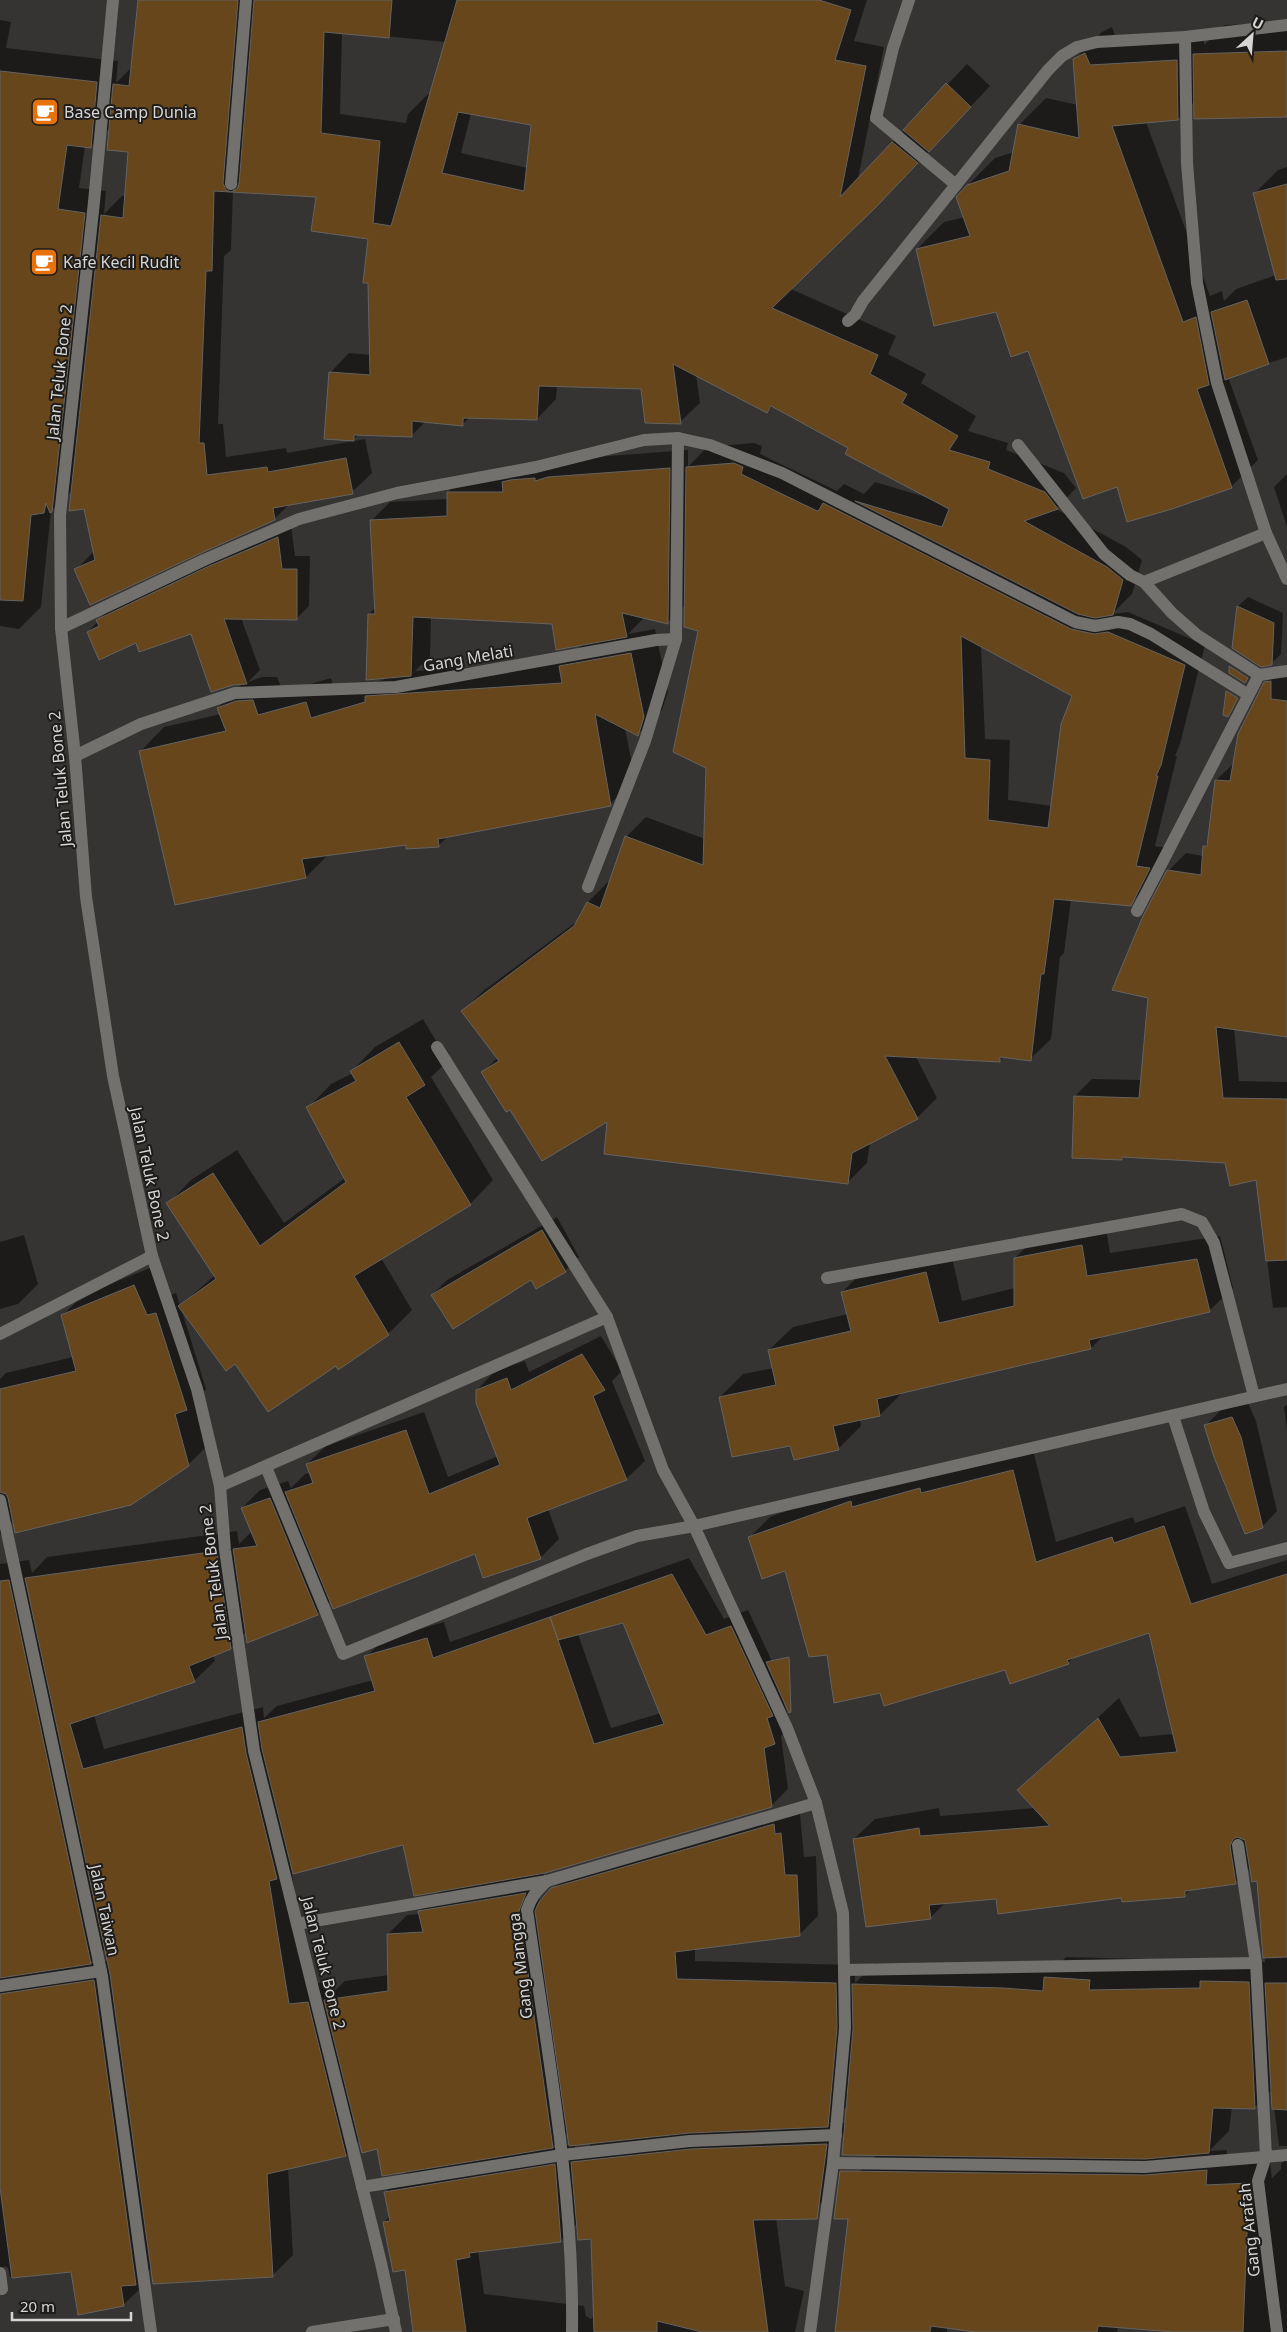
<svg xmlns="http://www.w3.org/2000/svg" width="1287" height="2332" viewBox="0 0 1287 2332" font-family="'Noto Sans',sans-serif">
<rect width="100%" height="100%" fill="#363432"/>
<g fill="#0007" fill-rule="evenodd">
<path d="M141,0H867L854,41L884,47L858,179L967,64L990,86L895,187L791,289L896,336L888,354L926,374L921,383L976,416L968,431L1008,443L1006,450L1064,473L1076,488L1056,509L1126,547L1142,560L1132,594L1112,614L1128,612L1205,645L1180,744L1175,756H1177L1155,846L1169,848L1150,884L1130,904L1071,899L1064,953L1060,957L1051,1039L1030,1059L1004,1056L1000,1061L916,1057L937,1098L917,1118L870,1142L867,1163L847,1183L609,1119L510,1108L483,1072L498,1057L463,1011L483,991L580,919L588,902L608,882L610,883L626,837L646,817L705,839L707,768L700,630L686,604L668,622L645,617L628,634L655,629L668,692L662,710L638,734L625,728L635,780L610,804L448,836L438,846L407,844L329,854L306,877L140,752L164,727L221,714L218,708L243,683L191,632L137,642L88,632L111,607L291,525L295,556H310L309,606L296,619L241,618L260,670L248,682L262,677H277L283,692L331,678L335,694L383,680L386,677L369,614L376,607L371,521L390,502L448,499V492L467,474L512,473L523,463L530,462L688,450V467L707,447L754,443L762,446L760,454L837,491L844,484L864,494L875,482L929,498L849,447L773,406L767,412L696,374L700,403L680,422L643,388L557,386L556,399L537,419L470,417L462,425L426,421L411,436L359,434L353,440L330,373L349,353L371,355L370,238L318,196L234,191L240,184L241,180L233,188L231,250L224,256L218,424H223L226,457L286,448L287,453L365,439L372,473L352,492L290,504L274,519L76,570L94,551L85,508L72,491L51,511L41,607L19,629L0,626V20L11,22L6,48L118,61L116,83L134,65ZM342,32L446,42L430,95L428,94L408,114L406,123L340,114ZM471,113L533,124L528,168L461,153ZM111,127L129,151L126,196H122L104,214L106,191L79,188L85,146L90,147ZM431,617L553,623L583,644L566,661L415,671L430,656ZM981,646L1074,696L1052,806L1008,800L1010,740L985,739Z"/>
<polygon points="1287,23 1287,116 1195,101 1178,119 1146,122 1210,296 1222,291 1224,301 1236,289 1276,275 1255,193 1278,170 1287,167 1287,357 1228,377 1258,460 1231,487 1117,485 1029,349 997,311 917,249 944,222 965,217 967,186 995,158 1014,152 1019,125 1046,98 1078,105 1075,59 1102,32 1112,27 1116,39 1204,33 1204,45 1224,25"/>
<polygon points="1287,474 1287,527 1274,487"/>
<polygon points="1248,597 1283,613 1281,654 1271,664 1233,647 1238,606"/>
<polygon points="1287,665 1287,1035 1234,1028 1239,1081 1287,1082 1287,1307 1273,1308 1257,1178 1226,1161 1125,1156 1122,1159 1075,1096 1092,1079 1141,1080 1168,871 1186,853 1203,856 1204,846 1209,842 1216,780 1234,763 1265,683 1283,666"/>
<polygon points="423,1019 448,1061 431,1077 493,1180 470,1204 381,1258 412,1310 388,1334 338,1368 336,1364 236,1363 181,1308 206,1389 197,1399 208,1445 188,1465 14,1521 0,1535 0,1379 6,1373 73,1357 62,1316 83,1295 155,1266 168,1296 176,1293 180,1306 215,1275 168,1204 191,1180 237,1150 284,1223 345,1178 308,1108 331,1084 353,1073 352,1071 375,1047"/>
<polygon points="557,1217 579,1257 565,1271 432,1295 447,1280"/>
<polygon points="1105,1223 1110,1253 1220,1236 1233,1288 1209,1311 1103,1336 1091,1348 904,1391 880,1415 860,1419 861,1426 838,1449 791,1444 720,1397 743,1374 774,1368 769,1350 793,1327 848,1314 842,1292 866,1269 950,1249 962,1301 1015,1288 1015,1258 1038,1235"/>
<polygon points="24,1235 38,1284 18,1304 0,1309 0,1242"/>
<path d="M601,1336L622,1371L612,1381L645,1461L626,1479L548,1509L559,1539L540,1558L476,1553L331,1600L317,1614L246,1632L230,1648L213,1655L215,1661L194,1681L94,1715L104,1749L263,1707L264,1718L277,1706L373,1680L366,1657L383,1640L444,1622L450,1642L689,1558L724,1619L748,1610L789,1698L784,1703L791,1726L781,1736L788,1789L771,1806L545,1872L538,1891L540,1903L572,1870L800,1814L804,1857L816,1856L818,1916L799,1935L695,1948V1961L855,1965V1983L875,1963L1053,1970L1066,1957L1265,1962L1258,1880L1250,1868L1235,1883L1192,1888L1185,1895L997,1898L945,1903L930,1918L854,1839L875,1819L939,1808L940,1816L1035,1808L1019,1790L1119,1698L1140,1737L1174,1734L1150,1631L1075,1656L1068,1663L1006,1668L881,1691L828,1654L786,1569L749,1538L770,1517L871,1481L1033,1450L1056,1542L1133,1517L1135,1523L1185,1506L1212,1584L1287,1560V2146H1279L1272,2090L1255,2107H1232L1229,2131L1209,2151L1227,2150L1226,2165L1270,2163L1272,2178L1281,2169V2164L1287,2158V2332H1165V2330L1118,2327L1117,2332H985L947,2327V2332H838L859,2172L877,2154L845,2134L840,2139L827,2197L806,2218H776L785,2286L804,2291L795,2332H414L406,2268L384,2222L390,2216L386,2192L408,2170L378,2148L360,2140L346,2155L288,2168L293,2255L272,2276L152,2268L142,2277L144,2285L123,2305L72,2271L10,2277L8,2268L5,2266L0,2271V1564L29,1560L32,1573L47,1557L237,1531L239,1544L252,1531L242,1508L260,1490L288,1481L291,1488L305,1474L310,1473L307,1464L326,1446L424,1412L448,1477L498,1456L477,1390L495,1371L525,1361L529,1372ZM623,1621L661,1713L611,1728L578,1634ZM404,1844L442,1890L419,1912L420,1914L407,1915L388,1934L389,1975L345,1981L331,1994L328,1982L309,1984L292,1874ZM106,1948L108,1961L89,1964ZM847,2106L846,2123L829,2124ZM568,2131L570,2145L551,2148ZM593,2142L576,2159L575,2144ZM577,2224L592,2237L594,2316L591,2319L586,2316L584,2306L484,2294L478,2251L561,2241Z"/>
<polygon points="1248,1403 1256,1421 1277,1511 1262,1527 1206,1425 1221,1410"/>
<polygon points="1287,1405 1287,1430 1284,1407"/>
</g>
<g fill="#66461a" stroke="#656361" fill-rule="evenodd">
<polygon points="138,0 238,0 223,183 226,190 231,192 214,191 212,271 206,271 199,443 204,443 207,475 267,467 268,472 346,458 353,494 273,508 275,520 201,553 90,605 74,569 95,560 84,509 69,511 101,215 123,218 128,152 107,150 113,84 129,86"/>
<path d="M254,0H392L389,38L324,32L321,133L380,141L373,223L391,226L457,0H819L851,10L835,60L866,66L840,197L892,142L918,163L875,208L772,308L878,355L870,374L907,394L902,403L958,436L949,450L990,462L988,469L1045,492L1058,509L1024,521L1107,567L1123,580L1113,615L1095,618L1078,614L855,501L942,527L949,509L845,454L848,448L771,406L767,413L673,364L681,424L645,423L641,389L539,386L537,420L463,418V426L412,421V437L354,435V441L324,439L329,372L370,375L368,283H363L368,239L311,231L316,197L231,192L237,189L239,185ZM458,112L531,125L524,191L442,173Z"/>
<polygon points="1287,51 1287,117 1194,119 1193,54"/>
<polygon points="1085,53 1090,65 1177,60 1178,120 1112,126 1183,322 1196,317 1209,385 1197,389 1232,488 1172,509 1127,522 1117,487 1083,499 1028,351 1011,357 996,312 934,326 916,249 970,236 956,197 967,185 1009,171 1018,124 1079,138 1073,59"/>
<polygon points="0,71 97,82 91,148 67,145 58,209 85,213 52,512 50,513 46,503 44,513 31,515 23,601 0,600"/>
<polygon points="946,83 971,107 929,152 903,130"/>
<polygon points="1287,184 1287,279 1276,280 1253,193"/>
<polygon points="1247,300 1269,364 1225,380 1211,312"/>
<path d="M734,463L743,467L741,474L817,511L819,510L823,503L1071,629L1094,634L1108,632L1185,665L1161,765L1156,776H1158L1136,866L1150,868L1131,906L1054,899L1044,974H1041L1031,1061L1000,1057V1062L885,1056L918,1119L852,1153L848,1184L604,1154L607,1122L542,1161L510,1110L506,1112L481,1072L499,1061L461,1011L574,926L587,902L600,908L625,836L703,865L706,768L673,752L698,631L684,627L686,467ZM961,636L1072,696L1061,724L1048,828L988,820L990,760L965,758Z"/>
<polygon points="670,468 668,624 622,613 627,637 556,650 552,624 413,617 411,676 366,680 368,614 375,614 370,520 447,516 447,492 503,492 502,482 510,480 535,478 535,481 548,477"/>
<polygon points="278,537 282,569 297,569 297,620 224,619 247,684 233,685 211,692 191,634 139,652 136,643 99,660 87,632 99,626 96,620 207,567"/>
<polygon points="1237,606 1274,623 1272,665 1261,667 1232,648"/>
<polygon points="631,653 644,717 638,736 595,714 611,806 438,839 439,847 406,849 406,845 302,859 306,878 175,905 139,751 226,731 217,708 236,701 253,700 258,715 306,702 311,718 365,702 365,696 562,683 559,666"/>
<polygon points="1229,666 1248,678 1245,683 1229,673"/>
<polygon points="1271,681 1271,699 1287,701 1287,1037 1216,1027 1223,1098 1287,1099 1287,1260 1266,1261 1256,1180 1230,1186 1225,1163 1122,1157 1122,1160 1072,1158 1074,1096 1139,1098 1148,998 1112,990 1143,916 1167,870 1201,875 1203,846 1207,846 1215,780 1230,781 1238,734 1264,682"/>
<polygon points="1226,691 1238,698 1228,717 1223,715"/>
<polygon points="399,1042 425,1085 406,1097 471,1205 354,1276 389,1335 338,1370 336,1366 268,1412 235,1364 226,1371 178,1306 216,1279 166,1203 213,1173 260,1246 346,1182 306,1107 356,1081 350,1071"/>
<polygon points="542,1230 566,1272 536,1289 531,1280 453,1329 431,1295"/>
<polygon points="1082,1245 1087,1276 1197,1259 1210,1312 1089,1340 1091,1349 877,1399 880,1416 833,1426 839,1450 794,1460 790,1446 732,1457 719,1397 776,1385 768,1350 851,1331 841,1292 926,1272 939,1323 1014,1306 1014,1258"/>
<polygon points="134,1285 147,1315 156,1313 187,1410 175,1414 189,1466 131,1505 15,1533 8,1498 6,1494 0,1492 0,1389 76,1371 61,1315"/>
<polygon points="582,1354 605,1390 593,1396 627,1480 527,1518 541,1559 483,1578 475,1554 333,1609 285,1492 313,1483 306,1464 406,1430 429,1494 500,1465 476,1403 476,1390 507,1378 511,1390"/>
<polygon points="1232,1417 1241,1437 1263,1528 1245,1534 1214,1457 1204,1425"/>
<polygon points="1013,1470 1036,1562 1112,1537 1114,1543 1164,1526 1191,1604 1287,1574 1287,1957 1263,1958 1257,1881 1252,1882 1245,1840 1237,1837 1233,1839 1230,1846 1236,1884 1185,1891 1185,1897 1122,1902 1121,1898 998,1914 996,1899 929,1905 931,1919 866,1927 853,1839 919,1828 920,1836 1050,1826 1017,1790 1098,1718 1120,1757 1177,1752 1149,1633 1067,1660 1069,1664 1010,1684 1005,1670 884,1706 880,1693 834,1703 827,1655 809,1657 785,1571 762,1579 748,1537 851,1501 852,1507 920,1488 921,1493"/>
<polygon points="270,1498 318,1615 247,1643 233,1549 257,1546 241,1508"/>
<polygon points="217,1551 231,1649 189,1666 195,1682 70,1724 83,1769 242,1727 246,1753 277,1879 269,1881 289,2004 308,2002 346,2156 267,2174 273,2277 153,2284 110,1974 25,1578"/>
<polygon points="672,1574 706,1635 731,1626 773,1716 767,1718 775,1744 764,1748 772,1807 545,1873 414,1896 403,1845 293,1874 262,1749 258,1722 375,1691 364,1656 427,1638 433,1658 550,1617 594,1744 664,1724 623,1623 558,1640 550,1617"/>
<polygon points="9,1580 91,1964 0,1978 0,1581"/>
<polygon points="789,1657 791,1712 789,1713 766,1662"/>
<polygon points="774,1824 775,1834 781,1833 785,1875 797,1875 800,1936 675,1952 677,1979 836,1983 837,2028 828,2127 689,2133 569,2146 535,1911 539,1902 551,1888"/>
<polygon points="526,1893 519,1911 553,2148 382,2176 377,2149 362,2153 324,2000 388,1991 387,1934 423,1932 418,1911"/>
<polygon points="1044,1977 1090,1980 1089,1990 1200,1988 1200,1981 1249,1982 1255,2109 1213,2108 1209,2153 1145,2159 842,2155 853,2029 852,1984 1003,1988 1043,1991"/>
<polygon points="94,1980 136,2285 121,2286 124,2306 78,2315 71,2272 12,2278 0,2188 0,1994"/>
<polygon points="1265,1983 1287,1983 1287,2110 1272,2109"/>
<polygon points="827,2144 817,2219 753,2220 768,2332 702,2332 657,2321 657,2332 594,2332 591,2239 578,2240 571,2162 691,2149"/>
<polygon points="555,2164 561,2242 469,2253 470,2257 456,2260 466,2332 413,2332 405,2270 393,2272 383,2222 390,2221 384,2192"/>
<polygon points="1207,2170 1206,2185 1249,2183 1243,2332 1174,2332 1098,2326 1097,2332 975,2332 931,2326 930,2332 835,2332 848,2219 834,2219 840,2171 1145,2175"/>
</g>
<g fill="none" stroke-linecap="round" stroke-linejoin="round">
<g stroke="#73716e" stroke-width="12">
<polyline points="113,0 94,202 60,515 61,628 75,756 86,897 113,1076 152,1256 197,1389 220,1486 225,1550 254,1751 381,2263 396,2332"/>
<polyline points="231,184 246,0"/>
</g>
<g stroke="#73716e" stroke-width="12">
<polyline points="909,0 893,48 876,118 956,185"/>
<polyline points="1185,37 1187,163 1197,283 1217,383 1266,533 1287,579"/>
<polyline points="848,321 855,315 863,301 1048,70 1062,56 1077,47 1097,42 1185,37 1287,25"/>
<polyline points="1018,445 1104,554 1130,575 1144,582 1266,533"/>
<polyline points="1144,582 1172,613 1197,635 1259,675 1287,671"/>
<polyline points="61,628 204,560 299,519 397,493 536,467 644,440 678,438 710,445 782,473 1075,622 1095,626 1118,622 1130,624 1151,634 1247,694"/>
<polyline points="75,756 141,724 235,693 396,687 656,640 676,639"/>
<polyline points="588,887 645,741 676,639 678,438"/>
<polyline points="1137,911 1259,675"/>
<polyline points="437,1047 607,1317 663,1470 694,1526 787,1728 816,1803 843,1913 845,2028 833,2163 810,2332"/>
<polyline points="827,1278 1182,1214 1202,1222 1214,1243 1254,1396"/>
<polyline points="0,1334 152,1256"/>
<polyline points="1173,1416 1204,1512 1229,1563 1287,1548"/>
<polyline points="266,1467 343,1654 587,1554 637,1536 694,1526 1287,1389"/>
<polyline points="220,1486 607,1317"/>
<polyline points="0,1500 102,1976 151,2332"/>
<polyline points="1238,1845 1256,1963 1266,2156 1258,2181 1277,2332"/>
<polyline points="297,1924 547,1881"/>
<polyline points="844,1970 1256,1963"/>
<polyline points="0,1986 101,1971"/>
<polyline points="833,2163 1145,2167 1287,2155"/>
<polyline points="362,2187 562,2155 690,2141 836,2135"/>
<polyline points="0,2273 2,2289"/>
<polyline points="312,2332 394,2319"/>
<path d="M572,2332C574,2191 547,2050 527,1910C531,1897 537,1890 547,1881L816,1803"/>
</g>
</g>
<defs>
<g id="cafe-square" transform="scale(1.4375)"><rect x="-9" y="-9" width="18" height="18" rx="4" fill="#e8710a" stroke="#1d1c1b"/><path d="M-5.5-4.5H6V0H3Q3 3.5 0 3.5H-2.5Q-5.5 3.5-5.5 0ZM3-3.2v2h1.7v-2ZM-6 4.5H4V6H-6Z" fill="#fff"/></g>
</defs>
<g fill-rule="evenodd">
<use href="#cafe-square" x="45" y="112"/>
<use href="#cafe-square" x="44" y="262"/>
</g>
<g text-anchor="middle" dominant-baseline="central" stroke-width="4" stroke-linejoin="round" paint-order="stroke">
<g font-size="16" fill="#d6d5d4" stroke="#1d1c1b" text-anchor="start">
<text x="64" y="112">Base Camp Dunia</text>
<text x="63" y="262">Kafe Kecil Rudit</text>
</g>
<g font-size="16" fill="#d6d5d4" stroke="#1d1c1b">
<text transform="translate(59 372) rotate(-84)">Jalan Teluk Bone 2</text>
<text transform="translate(468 658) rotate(-10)">Gang Melati</text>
<text transform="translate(60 779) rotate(-95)">Jalan Teluk Bone 2</text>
<text transform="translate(150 1174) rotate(78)">Jalan Teluk Bone 2</text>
<text transform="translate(213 1572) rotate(-97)">Jalan Teluk Bone 2</text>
<text transform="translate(105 1910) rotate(78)">Jalan Taiwan</text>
<text transform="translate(324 1963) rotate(76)">Jalan Teluk Bone 2</text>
<text transform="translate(520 1966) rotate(-97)">Gang Mangga</text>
<text transform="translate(1249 2230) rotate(-96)">Gang Arafah</text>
</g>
</g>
<g transform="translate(1252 35) rotate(26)" stroke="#1d1c1b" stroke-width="4" paint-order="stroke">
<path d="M0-4L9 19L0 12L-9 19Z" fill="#d6d5d4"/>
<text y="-8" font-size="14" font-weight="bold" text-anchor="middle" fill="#d6d5d4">U</text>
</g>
<path d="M12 2312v8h119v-8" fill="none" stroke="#d6d5d4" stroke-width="2.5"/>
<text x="20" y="2312" font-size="15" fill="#d6d5d4" stroke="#1d1c1b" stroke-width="4" paint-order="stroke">20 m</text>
</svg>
